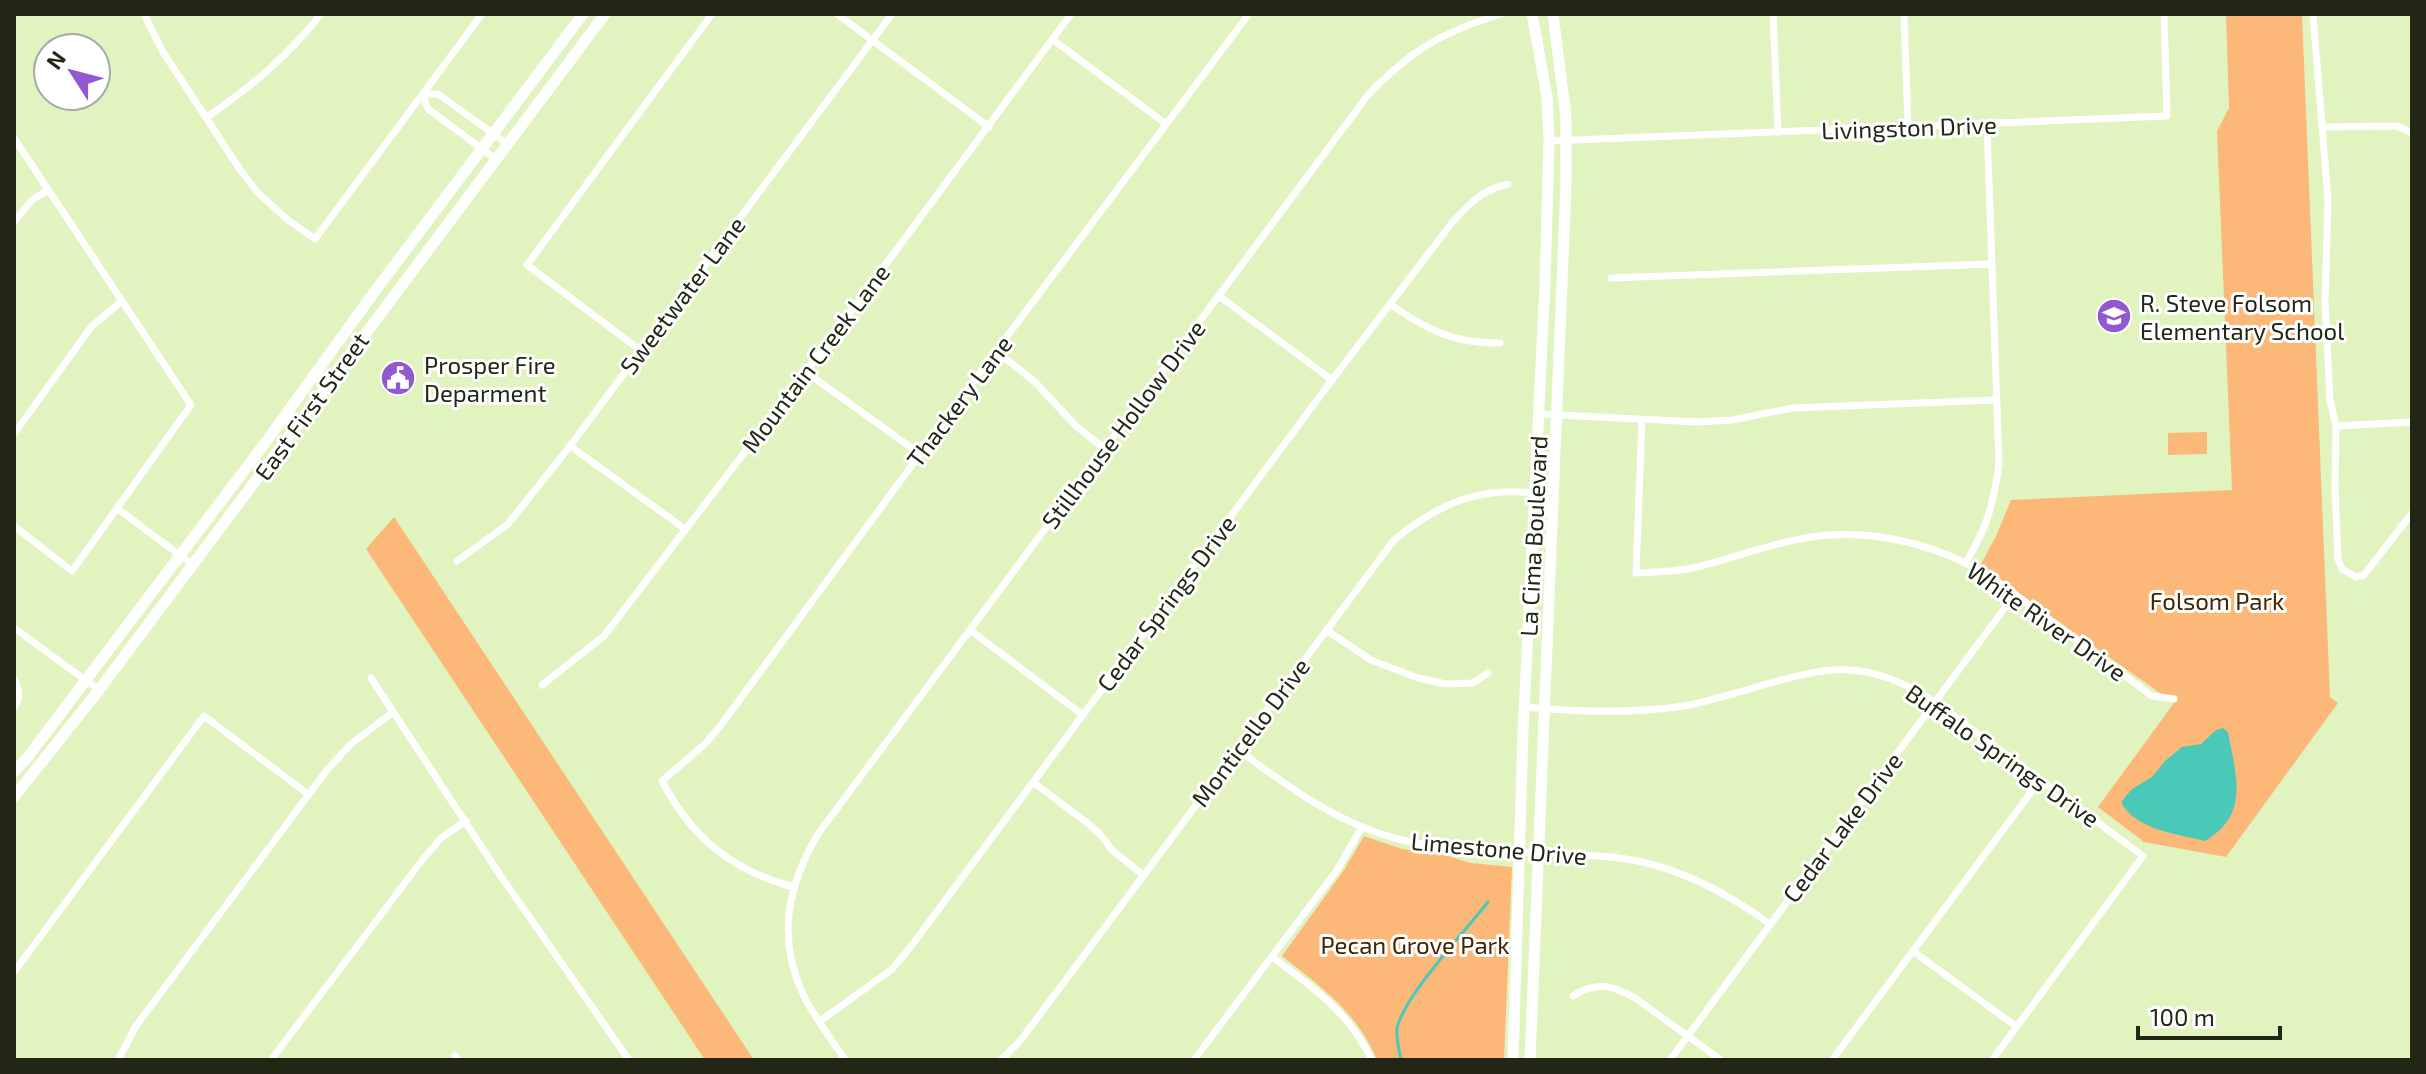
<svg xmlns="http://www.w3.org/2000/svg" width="2426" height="1074" viewBox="0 0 2426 1074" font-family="'Exo 2',sans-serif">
<rect width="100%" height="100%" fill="#e1f3bf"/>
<g fill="#fbb879">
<polygon points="2226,14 2302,14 2330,697 2338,703 2226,857 2144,842 2098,807 2174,703 1980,566 1996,536 2011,500 2232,490 2217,131 2229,108"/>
<polygon points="2207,432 2207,454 2168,455 2168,433"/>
<polygon points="394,517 754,1060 705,1060 366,549"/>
<path d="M1364,836L1402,849L1441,854L1471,863L1512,867L1504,1060H1377C1358,1013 1320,986 1282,956L1344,870Z"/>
</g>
<path fill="#4ac9b9" d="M2223,728L2228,732C2236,775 2250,815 2205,841C2178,834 2135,830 2121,802L2132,789L2152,777L2165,761L2182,747L2201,744L2216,730Z"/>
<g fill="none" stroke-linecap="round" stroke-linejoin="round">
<path stroke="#4ac9b9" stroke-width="3" d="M1401,1060C1399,1050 1396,1039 1397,1029C1402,998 1467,929 1488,902"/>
<g stroke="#fff" stroke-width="7">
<polyline points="144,14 163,52 239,168 258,193 288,220 315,239 482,14"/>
<polyline points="837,14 989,127"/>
<polyline points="1773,14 1778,132"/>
<polyline points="1904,14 1908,125"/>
<polyline points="2313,14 2328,200 2325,303 2330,400 2336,426 2335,486 2338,559 2342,569 2356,577 2364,575 2412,513"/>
<polyline points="1052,39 1166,124"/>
<path d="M207,117C252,86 287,57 321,14"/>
<polyline points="2323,127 2397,126 2412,133"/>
<polyline points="14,138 191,405 72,571 14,526"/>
<polyline points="1549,141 2167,116 2164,14"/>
<polyline points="497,160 428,109 422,94 438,94 509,145"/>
<polyline points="14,222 32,200 48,190"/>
<polyline points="1611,278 1992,264"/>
<polyline points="1219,296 1332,380"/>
<path d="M1390,304C1427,330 1455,344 1500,343"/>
<polyline points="640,350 527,265 712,14"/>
<polyline points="996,351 1034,381 1076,426 1105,449"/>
<polyline points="806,372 920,454"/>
<polyline points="1539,414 1698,422 1732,420 1793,408 1996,400"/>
<path d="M1642,420L1636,573C1655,572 1674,572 1692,568C1732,559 1770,543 1811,537C1875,528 1939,545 1993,578L2152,696L2174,699"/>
<polyline points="2336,426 2412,422"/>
<polyline points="14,434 91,327 122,301"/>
<polyline points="570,446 685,529"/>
<polyline points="118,509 193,565"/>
<polyline points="457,561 508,524 570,446 892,14"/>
<path d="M1966,562C1988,526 1993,505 1999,464L1987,125"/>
<polyline points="14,628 99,690"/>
<polyline points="970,630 1083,715"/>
<polyline points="1326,630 1371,660 1418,678 1446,684 1473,683 1488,673"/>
<polyline points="371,678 500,875 629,1060"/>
<path d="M14,679C19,688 21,699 14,707"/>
<polyline points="542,685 604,636 806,372 1071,14"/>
<path d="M1525,707C1578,712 1631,714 1684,706C1698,704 1712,699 1725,696C1811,673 1853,648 1935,702L2143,856L1992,1060"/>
<path d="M1237,749C1287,786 1339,825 1402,840C1474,857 1547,849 1620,858C1675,865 1726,892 1770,924"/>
<polyline points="1034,783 1086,822 1100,834 1112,850 1143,875"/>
<path d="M793,887C731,870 692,838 662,781L705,744L721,725L996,351L1249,14"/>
<polyline points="1914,952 2017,1027"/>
<path d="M1272,957C1315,989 1347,1010 1372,1060"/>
<polyline points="14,972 204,716 308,794"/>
<path d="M1573,996C1596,981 1612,985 1635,998L1721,1060"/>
<path d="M820,1021L891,970L909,949L1332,380L1451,224C1470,203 1480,191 1508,184"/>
<polyline points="455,1056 458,1060"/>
<polyline points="118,1060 136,1026 327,770 351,744 393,712"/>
<polyline points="271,1060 423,859 441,838 466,821"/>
<path d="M845,1060C831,1038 813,1016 802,992C777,936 788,885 818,834L1368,95C1410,51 1442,32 1501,14"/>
<path d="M1001,1060L1020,1041L1394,540C1444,499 1489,483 1553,496"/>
<polyline points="1194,1060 1337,870 1362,827"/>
<polyline points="1670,1060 2015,594"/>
<polyline points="1832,1060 2040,780"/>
</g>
<g stroke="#fff" stroke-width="11">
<polyline points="14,772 27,758 268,439 375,291 583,14"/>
<polyline points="14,797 99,690 605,14"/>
<polyline points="1513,1060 1523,732 1545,284 1549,141 1547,97 1532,14"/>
<polyline points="1530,1060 1566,185 1566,117 1553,14"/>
</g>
</g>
<defs>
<g id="school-disc" transform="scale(1.8)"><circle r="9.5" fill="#9158cf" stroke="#fff"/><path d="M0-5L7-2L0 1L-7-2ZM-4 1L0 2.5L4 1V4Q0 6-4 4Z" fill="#fff"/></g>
<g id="civic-disc" transform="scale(1.8)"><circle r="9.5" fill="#9158cf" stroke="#fff"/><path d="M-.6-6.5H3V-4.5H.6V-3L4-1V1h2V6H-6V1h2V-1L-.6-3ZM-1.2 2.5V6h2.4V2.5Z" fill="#fff"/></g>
</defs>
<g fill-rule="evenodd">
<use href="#school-disc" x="2114" y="316"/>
<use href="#civic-disc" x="398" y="378"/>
</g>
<g text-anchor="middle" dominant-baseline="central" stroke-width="6" stroke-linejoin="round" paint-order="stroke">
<g font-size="24" fill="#212714" stroke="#fff">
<text transform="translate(1909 127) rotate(-2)">Livingston Drive</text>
<text transform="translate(682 295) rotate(-53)">Sweetwater Lane</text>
<text transform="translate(815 358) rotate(-53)">Mountain Creek Lane</text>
<text transform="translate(959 401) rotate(-53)">Thackery Lane</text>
<text transform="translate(311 406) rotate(-54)">East First Street</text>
<text transform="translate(1123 424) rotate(-53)">Stillhouse Hollow Drive</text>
<text transform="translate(1533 536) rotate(-87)">La Cima Boulevard</text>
<text transform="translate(1166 603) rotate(-53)">Cedar Springs Drive</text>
<text transform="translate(2047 621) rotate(35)">White River Drive</text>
<text transform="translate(1250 732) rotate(-53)">Monticello Drive</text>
<text transform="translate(2003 755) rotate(35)">Buffalo Springs Drive</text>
<text transform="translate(1842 827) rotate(-53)">Cedar Lake Drive</text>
<text transform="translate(1499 848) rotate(5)">Limestone Drive</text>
</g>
<g font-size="24" fill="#212714" stroke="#fff" text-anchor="start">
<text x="2140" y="302">R. Steve Folsom<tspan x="2140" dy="28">Elementary School</tspan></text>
<text x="424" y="364">Prosper Fire<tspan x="424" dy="28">Deparment</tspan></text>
</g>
<g font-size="24" fill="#432300" stroke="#fff">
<text x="2217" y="600">Folsom Park</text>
<text x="1415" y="944">Pecan Grove Park</text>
</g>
</g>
<rect width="2426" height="1074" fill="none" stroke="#212714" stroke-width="32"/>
<g transform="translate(72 72) rotate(306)"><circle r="38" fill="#ffffff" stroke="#a6a9a1" stroke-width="2"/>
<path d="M0-6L14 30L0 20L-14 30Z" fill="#9158cf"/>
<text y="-12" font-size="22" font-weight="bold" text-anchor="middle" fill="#212714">N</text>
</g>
<path d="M2138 1026v12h142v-12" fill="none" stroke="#212714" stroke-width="4"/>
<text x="2150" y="1026" font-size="24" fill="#212714" stroke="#ffffff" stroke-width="6" paint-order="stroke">100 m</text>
</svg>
